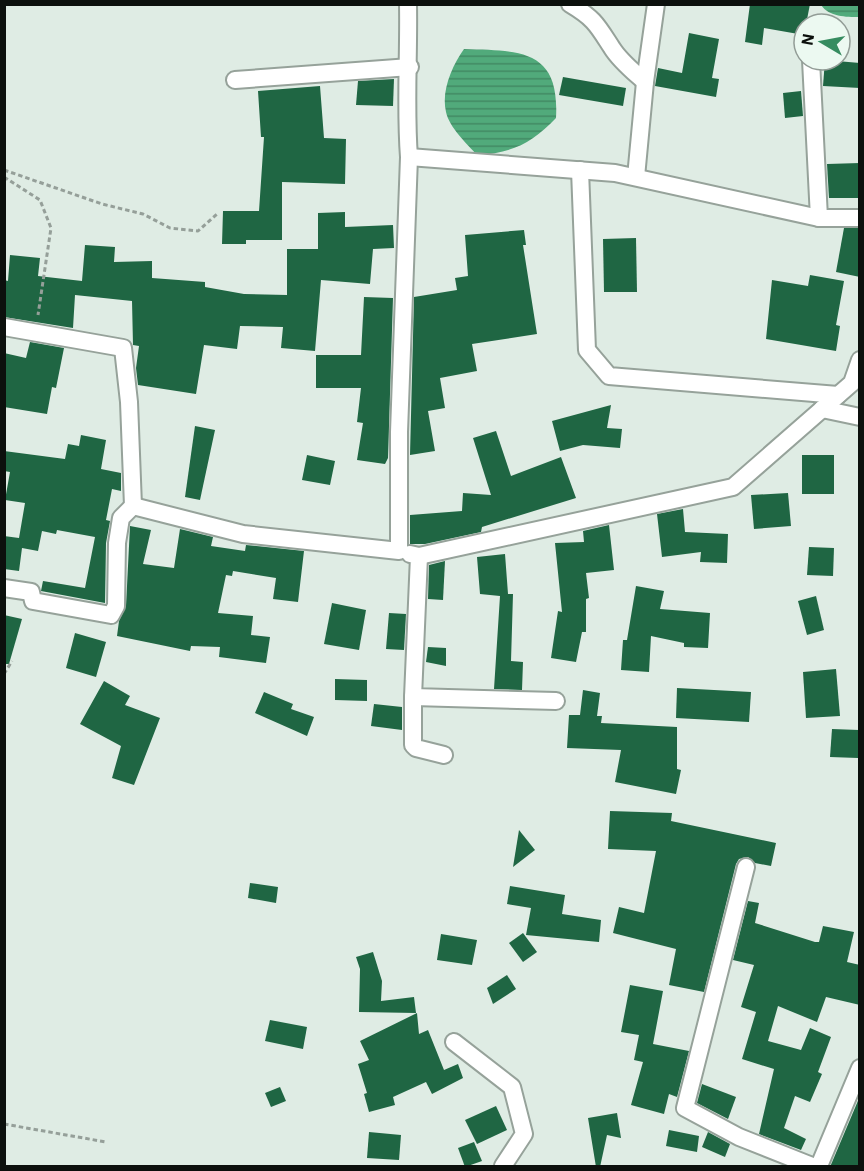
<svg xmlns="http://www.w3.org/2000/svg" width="864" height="1171" viewBox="0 0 864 1171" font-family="'IBM Plex Sans',sans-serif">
<defs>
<pattern id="water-rules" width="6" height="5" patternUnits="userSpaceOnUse" patternTransform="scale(1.5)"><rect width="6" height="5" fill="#51aa7b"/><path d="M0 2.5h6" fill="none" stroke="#428963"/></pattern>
</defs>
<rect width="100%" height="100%" fill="#dfece4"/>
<g fill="url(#water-rules)">
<path d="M821,5H859V17C846,17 829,17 821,5Z"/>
<path d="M464,49C519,51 560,48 556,118C532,143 513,153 477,155C467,144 449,127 446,112C441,91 452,66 464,49Z"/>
</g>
<g fill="#1f6643">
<polygon points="750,4 810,4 804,35 764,28 762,45 745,42"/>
<polygon points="689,33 719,39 712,78 719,79 716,97 655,86 658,68 682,73"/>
<polygon points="825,60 860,63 860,88 823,86"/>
<polygon points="563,77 626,88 623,106 559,95"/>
<polygon points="394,79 393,106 356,105 358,81"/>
<polygon points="320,86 324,138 346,139 345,184 282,182 282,240 246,240 246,244 222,244 223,211 259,211 264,137 261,137 258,91"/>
<polygon points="801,91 803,116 785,118 783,93"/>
<polygon points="860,163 860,198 829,198 827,164"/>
<polygon points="345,212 345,227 393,225 394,248 373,249 370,284 321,280 315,351 281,348 283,327 240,326 237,349 204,345 196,394 138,385 136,368 139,346 133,345 132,301 75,295 73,328 4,317 4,280 8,281 10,255 40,258 38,276 82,281 85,245 115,247 114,262 152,261 152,278 205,282 205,287 244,294 287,295 287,249 318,249 318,213"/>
<polygon points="844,228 860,228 860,277 836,272"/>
<polygon points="524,230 526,245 523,245 537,334 472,344 477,371 440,378 445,408 428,411 435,451 410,455 414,297 457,290 455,278 468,276 465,235"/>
<polygon points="636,238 637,292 604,292 603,239"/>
<polygon points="810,275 844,281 836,325 840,326 836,351 766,339 772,280 808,286"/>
<polygon points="364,297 393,298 388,458 385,464 357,460 363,423 357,422 361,388 316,388 316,355 361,355"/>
<polygon points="30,342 64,348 56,388 52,387 47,414 4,407 4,353 26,358"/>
<polygon points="611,405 607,428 622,429 620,448 583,445 560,451 552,421"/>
<polygon points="195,426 215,430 200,500 185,497"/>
<polygon points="496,431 511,476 561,457 576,498 482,527 481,532 425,544 410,544 410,515 462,511 463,493 491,495 473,438"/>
<polygon points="81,435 106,440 101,469 121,473 121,491 112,489 106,520 110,521 106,543 105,603 41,591 43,581 85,588 95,537 57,530 56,534 42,531 38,551 22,548 19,571 4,569 4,536 19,538 25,503 5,500 10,472 4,471 4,451 65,459 68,444 79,446"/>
<polygon points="307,455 335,461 330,485 302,480"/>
<rect x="802" y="455" width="32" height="39"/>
<polygon points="788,493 791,526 754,529 751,495"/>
<polygon points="683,509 685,532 728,534 727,563 700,562 701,552 662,557 657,514"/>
<polygon points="609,525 614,570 586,573 589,598 586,599 586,632 582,632 576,662 551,658 558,611 562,612 555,543 584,542 583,531"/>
<polygon points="130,526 151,530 143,564 174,568 180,529 213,537 211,546 245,551 246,545 304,551 298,602 273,599 276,578 233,571 232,576 226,575 218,613 253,616 251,635 270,637 266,663 219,657 220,647 191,646 190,651 117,636 119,621 126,606"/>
<polygon points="809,547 834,548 833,576 807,575"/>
<polygon points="505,554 508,594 513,594 511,661 523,662 522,690 494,689 500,596 480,594 477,557"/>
<polygon points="445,561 443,600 428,599 429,565"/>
<polygon points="636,586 664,591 660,609 710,613 708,648 684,647 684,643 651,636 649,672 621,670 623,640 627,640"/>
<polygon points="816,596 824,630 807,635 798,601"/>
<polygon points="332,603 366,610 359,650 324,644"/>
<polygon points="389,613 406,614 404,650 386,649"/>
<polygon points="4,615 22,619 9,664 4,664"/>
<polygon points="75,633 106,642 96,677 66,668"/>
<polygon points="428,647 446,648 446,666 426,662"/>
<polygon points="836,669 840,716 806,718 803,672"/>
<polygon points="335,679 367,680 367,701 335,700"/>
<polygon points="104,681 130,696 125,705 160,718 134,785 112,778 121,746 80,724"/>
<polygon points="677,688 751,692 749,722 676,718"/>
<polygon points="583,690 600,693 597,716 602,716 601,723 677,727 677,769 681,770 676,794 615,782 621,750 567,748 569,715 580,715"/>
<polygon points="264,692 293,704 291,709 314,717 307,736 255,713"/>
<polygon points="374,704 402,707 402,730 371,726"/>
<polygon points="832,729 859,730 858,758 830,757"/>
<polygon points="610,811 672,813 671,821 776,843 771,866 755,863 748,857 739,859 736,864 704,992 669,985 676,949 613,933 619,907 644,913 656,851 608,849"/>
<polygon points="519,830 535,850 513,867"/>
<polygon points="250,883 278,887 276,903 248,898"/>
<polygon points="510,886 565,895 562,914 601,920 599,942 526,935 531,908 507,904"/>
<polygon points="748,901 759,903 755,923 815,942 819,942 823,926 854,932 847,962 860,965 860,1005 826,997 817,1022 778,1006 768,1041 801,1050 810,1028 831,1037 818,1072 822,1074 810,1102 795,1096 784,1128 806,1139 801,1150 759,1134 774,1069 742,1059 756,1012 741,1007 754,965 733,960"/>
<polygon points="523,933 537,952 523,962 509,943"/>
<polygon points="441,934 477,940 472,965 437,960"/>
<polygon points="373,952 382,981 381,1001 414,997 416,1013 359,1012 360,969 356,957"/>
<polygon points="507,975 516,989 493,1004 487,988"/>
<polygon points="630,985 663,991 653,1044 689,1051 677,1097 669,1094 664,1114 631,1105 643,1062 634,1060 639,1035 621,1032"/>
<polygon points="417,1013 419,1034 428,1030 444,1070 458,1064 463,1078 432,1094 426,1082 393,1097 395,1105 369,1112 364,1094 367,1093 358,1064 369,1060 360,1041"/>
<polygon points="270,1020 307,1027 303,1049 265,1041"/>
<polygon points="702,1084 736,1097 728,1119 697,1103"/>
<polygon points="280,1087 286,1101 271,1107 265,1093"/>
<polygon points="860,1096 860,1167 830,1167"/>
<polygon points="496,1106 507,1130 477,1144 465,1120"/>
<polygon points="617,1113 621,1138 607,1135 600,1167 596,1167 588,1118"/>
<polygon points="669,1130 699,1136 697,1152 666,1146"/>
<polygon points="369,1132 401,1135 399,1160 367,1158"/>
<polygon points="708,1132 730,1144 725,1157 702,1147"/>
<polygon points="474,1142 482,1161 465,1167 458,1148"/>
</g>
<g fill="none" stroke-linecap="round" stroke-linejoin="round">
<g stroke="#96a29a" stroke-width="20">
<g id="minor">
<path d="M570,4C595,19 597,25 612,48C620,61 634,72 645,82"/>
<polyline points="811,60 819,218"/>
<polyline points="235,80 410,67"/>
<polyline points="409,157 615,173 819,218 860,218"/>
<polyline points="580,170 587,350 609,376 838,395"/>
<polyline points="636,177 645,82 656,4"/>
<polyline points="4,327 123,348 129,402 133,506"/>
<polyline points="822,409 860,417"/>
<polyline points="410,554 419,556 413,697 556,701"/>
<polyline points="419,556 733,487 852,383 860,360"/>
<path d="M4,588L31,592L33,601L111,615L116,606L117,543L121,518L133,506L243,534L399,551V432L409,157C405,106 409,55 408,4"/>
<polyline points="413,697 413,745 416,748 444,755"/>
<polyline points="746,867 685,1108 739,1137 812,1166"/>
<polyline points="454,1042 512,1087 524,1134 503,1166"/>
<polyline points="819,1166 860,1068"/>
</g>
</g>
<g stroke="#959f99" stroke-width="3" stroke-dasharray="4.5 3" stroke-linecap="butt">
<polyline points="4,170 102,204 143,214 170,228 198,231 217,214"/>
<polyline points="4,177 40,200 51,228 38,315"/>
<polyline points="4,674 12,661"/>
<polyline points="4,1124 106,1142"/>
</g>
<use href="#minor" stroke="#fff" stroke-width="16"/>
</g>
<rect width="864" height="1171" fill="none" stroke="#0c100d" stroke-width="12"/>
<g transform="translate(822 42) rotate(280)"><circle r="28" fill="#ecf9f1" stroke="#929c96" stroke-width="1.5"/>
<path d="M0-4.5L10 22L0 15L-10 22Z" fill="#368c60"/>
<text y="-9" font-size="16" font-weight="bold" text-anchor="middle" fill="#0c100d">N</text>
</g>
</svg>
